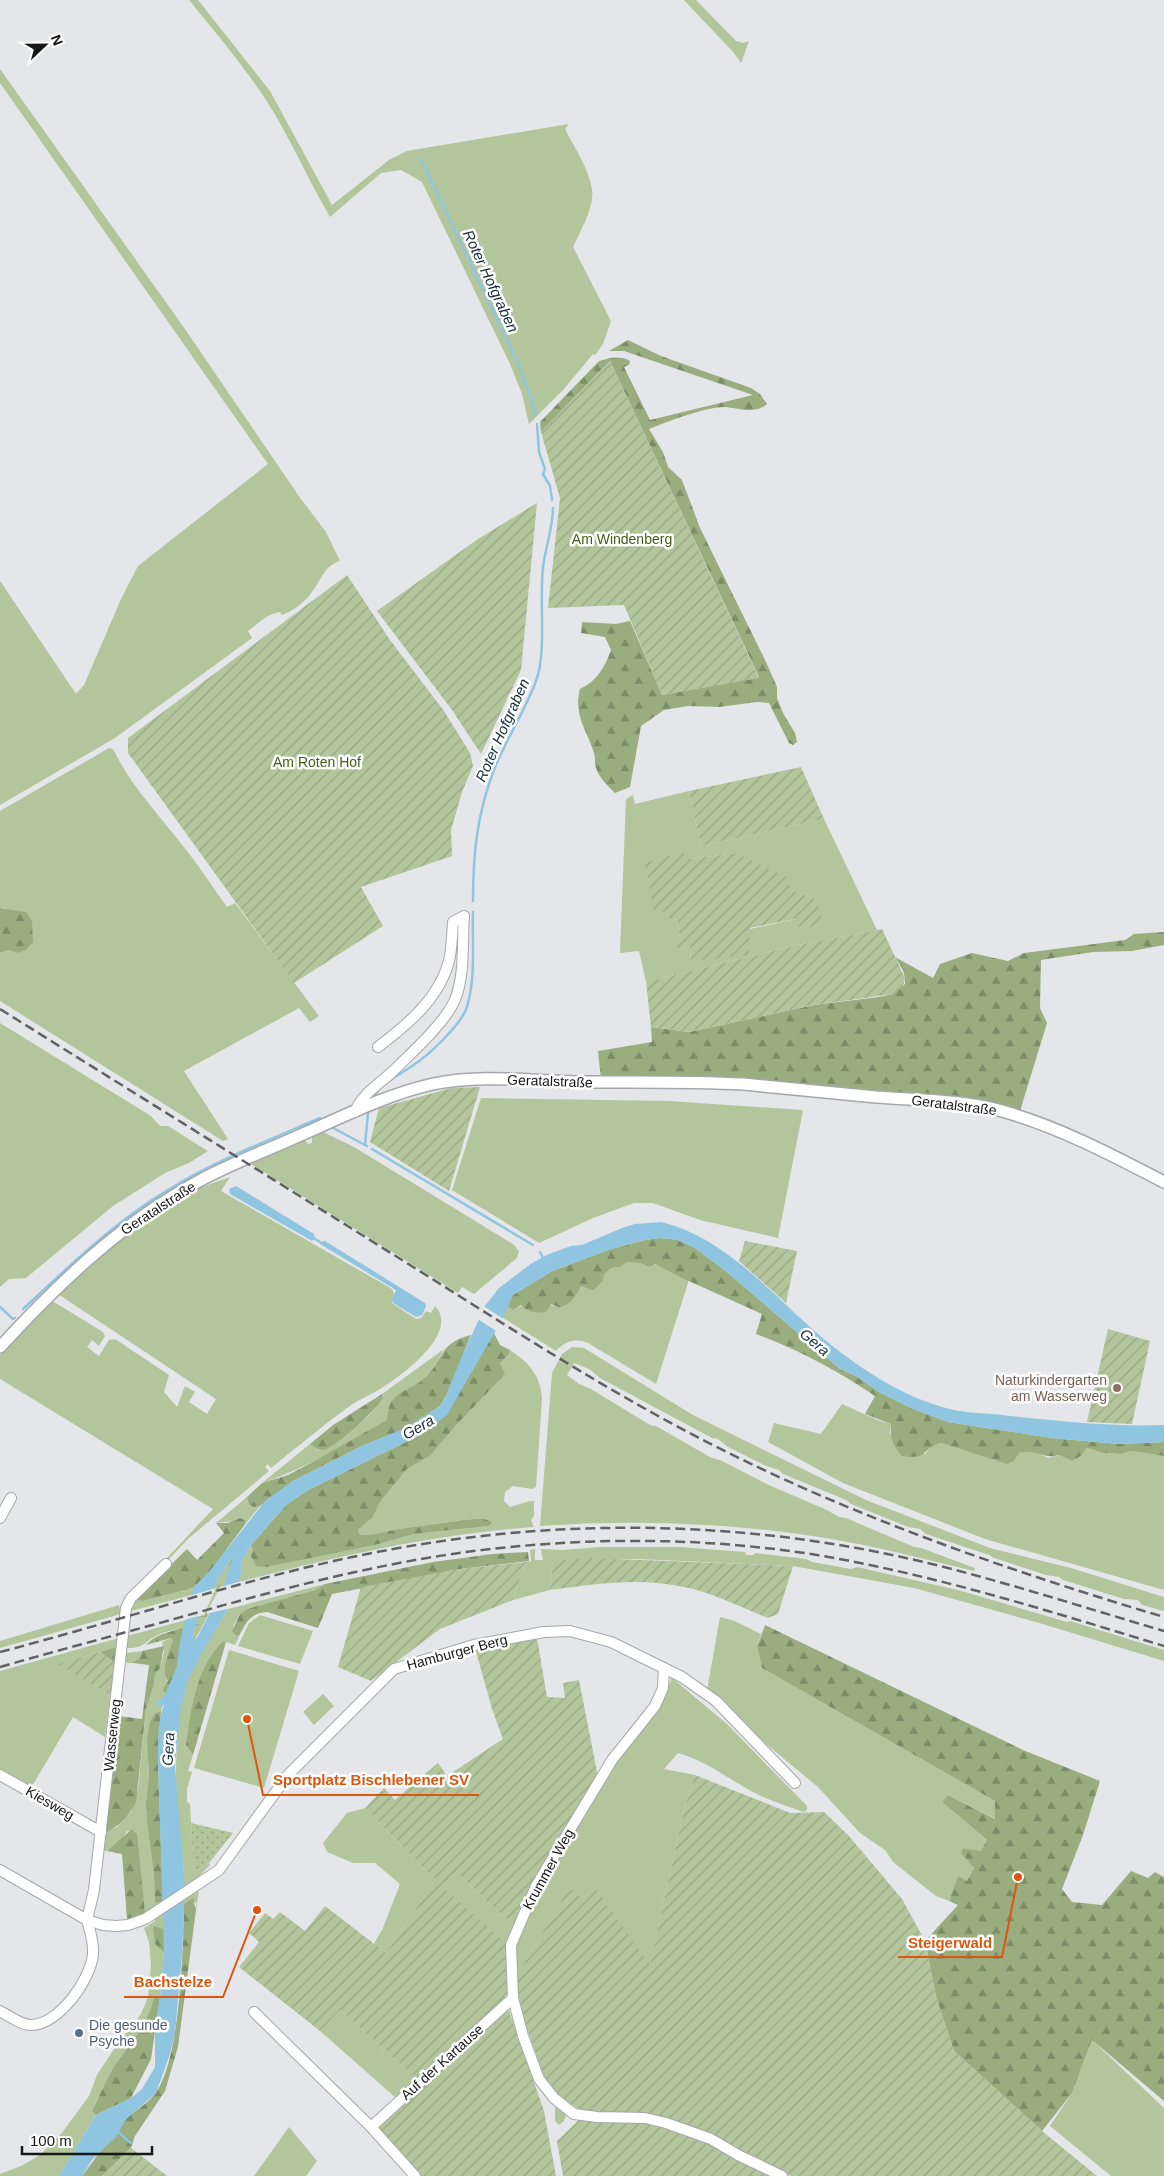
<svg xmlns="http://www.w3.org/2000/svg" width="1164" height="2176" viewBox="0 0 1164 2176" font-family="Arial,sans-serif">
<defs>
<pattern id="forest-firs" width="22" height="20" patternUnits="userSpaceOnUse" patternTransform="scale(1.25)"><rect width="22" height="20" fill="#99ad7e"/><path d="M5 1l3.5 6h-7zM16 11l3.5 6h-7z" fill="#7c8c66"/></pattern>
<pattern id="wetland-marsh" width="20" height="14" patternUnits="userSpaceOnUse" patternTransform="scale(1.25)"><rect width="20" height="14" fill="#b3c59b"/><path d="M1 5h8M5 5V1M11 12h8M15 12V8" fill="none" stroke="#99a885"/></pattern>
<pattern id="park-dots" width="8" height="8" patternUnits="userSpaceOnUse" patternTransform="scale(1.25)"><rect width="8" height="8" fill="#b3c59b"/><path d="M2 2h.1M6 6h.1" fill="none" stroke="#99a885" stroke-width="1.8" stroke-linecap="round"/></pattern>
<pattern id="garden-furrows" width="10" height="10" patternUnits="userSpaceOnUse" patternTransform="scale(1.25)"><rect width="10" height="10" fill="#b3c59b"/><path d="M-1 1l2-2M0 10L10 0M9 11l2-2" fill="none" stroke="#99a885"/></pattern>
</defs>
<rect width="100%" height="100%" fill="#e5e6e9"/>
<g fill="#b3c59b" fill-rule="evenodd">
<path d="M189,0H198L270,91L332,205L389,160L407,151L569,124L565,129C574,147 589,169 592,189C595,206 580,232 573,247L611,321L603,344L595,355L593,354L563,390L529,424L522,394L510,364L422,182L401,170L381,173L330,217C307,178 290,137 266,100C243,65 215,32 189,0Z"/>
<polygon points="684,0 696,0 736,41 743,43 749,41 741,63 734,53"/>
<path d="M0,69L185,329L298,495L326,532L340,561C324,565 321,581 311,593C304,603 293,611 282,615L280,612C267,614 259,623 248,631L252,638L115,738L0,805V581L76,694L84,685L121,599L138,566L268,464L0,83Z"/>
<path d="M109,748L113,749C130,784 156,812 180,842C197,863 212,886 227,907L235,903L319,1016L310,1022L299,1008L184,1071L228,1139L223,1141L0,1001V953L9,950L18,953L6,908H0V811Z"/>
<path d="M689,791L701,846L824,819L877,930L797,945L646,982L639,951L620,953L626,799L633,795L635,804ZM736,853L791,890L817,899L796,919L750,929L691,960L690,946L678,950L680,938L677,919L670,921L666,912L690,859Z"/>
<polygon points="0,1023 151,1116 160,1126 168,1126 208,1151 189,1163 165,1173 113,1206 26,1278 9,1279 0,1287"/>
<polygon points="481,1098 669,1101 803,1110 778,1238 700,1220 653,1203 634,1203 593,1218 539,1243 452,1190"/>
<polygon points="323,1132 354,1147 513,1244 519,1251 517,1258 474,1294 462,1287 458,1293 251,1164 305,1140 308,1144 312,1143 312,1137"/>
<path d="M230,1177L221,1191L392,1289L394,1294L392,1303L416,1319L421,1318L426,1311L431,1313L435,1306C461,1333 400,1377 380,1389C369,1396 357,1400 347,1408C321,1427 296,1448 271,1468L268,1464L265,1467L269,1471L189,1538L168,1560L166,1559L213,1509L0,1379V1355L49,1302H54L103,1332L105,1336L99,1346L92,1340L87,1347L99,1356L109,1340L115,1339L169,1375L164,1392L177,1407L185,1386L195,1392L189,1402L207,1414L216,1399L58,1294C98,1256 141,1219 190,1192C202,1186 217,1182 230,1177Z"/>
<path d="M627,1262L640,1263L649,1267L655,1264L689,1280L656,1384L588,1343C574,1338 566,1341 556,1351L503,1318L507,1306L513,1310C526,1302 546,1302 560,1308C572,1303 576,1297 581,1286H586L611,1268L620,1267Z"/>
<path d="M572,1347L584,1348L693,1415L866,1500L990,1548L1071,1568L1164,1597V1611L1142,1605L1138,1600L1124,1599L1063,1580L1059,1577L1046,1575L994,1558L989,1555L926,1534L920,1529L908,1527L851,1504L846,1500L783,1474L779,1470L766,1466L728,1447L718,1439L712,1438L600,1378L589,1369L574,1363L567,1375L579,1384L591,1389L650,1425L656,1426L710,1457L722,1461L771,1486L827,1510L839,1517L846,1518L914,1547L921,1548L975,1568L974,1571C924,1559 875,1546 825,1538C731,1523 635,1519 540,1526L552,1373L562,1354Z"/>
<path d="M444,1349C439,1356 436,1366 430,1373C413,1392 389,1390 388,1420C348,1444 306,1468 262,1483L310,1444L319,1450C342,1435 368,1422 383,1398L382,1394Z"/>
<path d="M510,1350C529,1363 540,1374 542,1398L536,1487L532,1489L513,1486L505,1492L504,1501L510,1507L530,1501H534V1516L531,1520L534,1527C430,1535 339,1556 239,1582L242,1560L251,1545L253,1550L341,1551L379,1544L414,1534L489,1526L484,1519H473L398,1529L375,1534L360,1535L358,1530L373,1517L380,1502L407,1469L430,1456L457,1424L500,1363L509,1354Z"/>
<polygon points="842,1404 877,1420 891,1424 890,1434 925,1454 933,1445 941,1443 972,1453 1019,1453 1029,1450 1049,1458 1059,1455 1072,1461 1081,1456 1087,1448 1103,1453 1121,1454 1131,1451 1164,1456 1164,1590 985,1539 843,1483 768,1442 774,1423 821,1434"/>
<polygon points="247,1497 249,1505 254,1507 260,1506 246,1523 245,1520 216,1523"/>
<polygon points="599,1547 680,1547 745,1552 746,1555 753,1555 755,1553 806,1559 812,1562 851,1569 857,1567 958,1590 1067,1622 1070,1621 1164,1650 1164,1661 1036,1622 914,1588 793,1566 638,1559 553,1560 550,1590 513,1600 526,1562 531,1561 530,1550 535,1549 535,1560 543,1560 541,1549 563,1550"/>
<path d="M325,1584L315,1590L247,1609L240,1614L233,1626L235,1635L239,1636L235,1645L223,1641C196,1669 192,1709 186,1745L193,1755L188,1771L192,1772L187,1789V1802L190,1804L194,1873L209,1863L210,1865L194,1881V1894L199,1891L196,1910V1902L184,1904C186,1869 179,1835 177,1800C175,1775 176,1749 179,1724C180,1710 182,1695 187,1682C197,1656 214,1633 228,1609Z"/>
<polygon points="193,1588 192,1595 131,1611 134,1600 143,1601"/>
<polygon points="119,1605 121,1614 0,1648 0,1641"/>
<polygon points="260,1615 313,1631 300,1664 238,1646 249,1623"/>
<polygon points="720,1617 735,1621 761,1634 757,1647 762,1668 995,1801 996,1819 948,1795 942,1802 987,1840 981,1851 963,1848 961,1853 974,1868 967,1881 958,1877 949,1901 936,1896 893,1862 885,1850 860,1833 818,1787 765,1743 707,1690"/>
<path d="M186,1620L184,1627C176,1630 167,1631 160,1634C145,1640 145,1649 126,1648L127,1636Z"/>
<polygon points="119,1638 117,1647 59,1664 110,1695 105,1737 73,1717 31,1788 0,1770 0,1671"/>
<path d="M171,1638L174,1640L166,1665L168,1679L162,1690L166,1694L161,1711L155,1713L148,1764L149,1776L146,1801L147,1823L154,1875L155,1903L163,1902L164,1929L155,1926L159,1945L164,1952L160,1998H154C148,2025 131,2043 115,2065C106,2079 100,2096 92,2111L96,2115L59,2176H0V2174L21,2166L40,2155L61,2134L89,2096L97,2075L116,2046L141,2014L148,1997L151,1965L149,1942L144,1928L155,1921V1908L145,1913L135,1831H127L123,1838L107,1851H103L105,1833L117,1827L131,1812L138,1789L146,1709L154,1684L155,1674L160,1668L164,1652L162,1642Z"/>
<polygon points="229,1650 299,1671 264,1788 194,1768"/>
<polygon points="142,1651 140,1658 130,1663 125,1662 126,1653"/>
<path d="M672,1678L727,1724L807,1806V1810L804,1812C790,1807 775,1802 761,1796C733,1783 708,1761 678,1753L664,1769L695,1775L685,1805L650,1966L583,1898L569,1889L515,1979L513,1950L441,1887L457,1873L514,1926L599,1785L661,1703Z"/>
<polygon points="323,1694 334,1706 314,1725 303,1712"/>
<polygon points="365,1808 435,1880 386,1953 374,1944 383,1928 400,1884 375,1863 353,1863 327,1852 323,1843 347,1813"/>
<polygon points="340,2010 417,2079 396,2098 320,2031"/>
<polygon points="1092,2040 1164,2108 1164,2176 1111,2176 1050,2126 1072,2093"/>
<polygon points="555,2105 566,2115 564,2121 559,2125 555,2121"/>
<polygon points="289,2127 317,2161 306,2176 254,2176"/>
</g>
<g fill="url(#forest-firs)">
<path d="M628,340L661,356L751,388L760,394L767,404C755,415 739,408 725,407C708,406 666,422 649,429L663,452L668,467L682,480L700,528L766,662L777,687V698L783,713L795,733L797,742L793,745L789,743L769,703L757,702L719,707L688,706L664,710L641,726L630,787L615,793C607,785 597,776 595,764C595,760 595,756 594,753C587,730 573,715 580,689C597,681 605,667 611,650L605,637L581,633L582,622L616,624L630,621L662,695L759,677L610,361L541,432L540,422L599,361C610,358 620,355 630,361L629,365L624,367L650,420L753,395L624,351H609Z"/>
<polygon points="0,908 26,912 32,921 33,942 26,950 18,953 9,950 0,953"/>
<polygon points="1164,932 1164,945 1132,951 1093,952 1041,960 1040,1008 1047,1023 1020,1111 976,1102 601,1079 598,1051 652,1042 651,1027 689,1032 814,1005 879,997 893,994 905,984 905,978 903,970 895,957 933,978 940,964 972,953 1008,961 1024,953 1125,940 1134,934"/>
<path d="M661,1238L678,1240L695,1248L727,1272L840,1369L856,1376L879,1392L911,1408L948,1422L1052,1438L1119,1444L1164,1442V1456L1131,1451L1121,1454L1103,1453L1087,1448L1081,1456L1072,1461L1059,1455C1043,1460 1035,1448 1019,1453L1014,1461L1007,1464L941,1443C921,1448 930,1460 902,1456C893,1446 890,1438 891,1424L865,1414L875,1396C838,1371 799,1350 756,1334L762,1314L680,1277L655,1264L649,1267L640,1263L627,1262L620,1267L611,1268L604,1274L603,1281L593,1290L581,1286C576,1297 572,1303 560,1308L551,1304L546,1312C536,1313 529,1313 521,1305L513,1310L507,1306L513,1295L552,1271L611,1249L645,1240Z"/>
<polygon points="494,1333 500,1345 510,1350 509,1354 500,1363 505,1374 457,1424 430,1456 407,1469 380,1502 373,1517 358,1530 360,1535 375,1534 398,1529 473,1519 484,1519 492,1522 489,1526 414,1534 379,1544 266,1567 256,1566 251,1556 253,1550 251,1545 286,1505 308,1490 422,1434 481,1355"/>
<path d="M471,1335L447,1394L440,1406L406,1428L362,1446L293,1481L260,1506L254,1507L249,1505L247,1497L262,1483L288,1475L309,1464L387,1420C388,1414 388,1406 392,1401C398,1392 413,1387 421,1381C445,1363 435,1344 471,1335Z"/>
<path d="M382,1394L383,1398L379,1404C370,1414 333,1451 321,1450C317,1449 313,1446 310,1444L333,1425Z"/>
<polygon points="240,1518 245,1520 246,1523 209,1573 193,1588 143,1601 135,1600 187,1549 197,1560 224,1533 216,1523 228,1523"/>
<path d="M528,1552L529,1561L460,1569L332,1594L318,1628L267,1612C250,1613 246,1623 239,1636L235,1635L232,1631L240,1614L247,1609L315,1590L325,1584L433,1562L492,1554Z"/>
<polygon points="765,1625 1023,1750 1100,1781 1083,1835 1062,1889 1072,1902 1102,1905 1131,1871 1148,1878 1155,1872 1164,1877 1164,2101 1092,2040 1072,2093 1042,2131 954,2051 936,1997 925,1941 958,1905 949,1901 958,1876 967,1881 974,1868 961,1853 963,1848 981,1851 987,1840 942,1802 948,1795 995,1819 995,1801 762,1668 757,1647"/>
<path d="M184,1627L177,1667L166,1694L162,1690L168,1680C160,1671 170,1650 173,1640L171,1638L146,1645C157,1633 169,1633 184,1627Z"/>
<path d="M223,1641L226,1642L193,1755L186,1745C191,1709 196,1668 223,1641Z"/>
<path d="M164,1646L160,1668L155,1674L154,1684L146,1709L136,1802C129,1816 119,1827 105,1833L118,1716L142,1719L149,1665L125,1662L130,1663L140,1658L142,1651Z"/>
<polygon points="117,1647 115,1663 100,1652"/>
<polygon points="161,1711 158,1762 163,1902 155,1903 154,1875 147,1823 146,1801 149,1776 147,1740 150,1722 155,1713"/>
<polygon points="132,1829 137,1834 145,1913 127,1919 122,1854 107,1851"/>
<path d="M193,1898L196,1910L178,2047L165,2091L135,2136L131,2148L102,2176H82C97,2157 110,2136 126,2119C135,2110 147,2104 155,2094C181,2059 183,1948 184,1904Z"/>
<polygon points="155,1926 164,1929 164,1952 155,1944 153,1927"/>
<path d="M154,1997L160,1998L151,2059L131,2098L96,2115L92,2111C100,2096 106,2079 115,2065C131,2042 148,2025 154,1997Z"/>
</g>
<path fill="url(#wetland-marsh)" d="M234,1556L224,1585L196,1638L193,1640C190,1625 223,1568 234,1556Z"/>
<polygon fill="url(#park-dots)" points="191,1823 233,1833 209,1863 194,1873"/>
<g fill="url(#garden-furrows)">
<polygon points="610,361 759,678 662,695 624,605 548,608 560,498 541,432"/>
<polygon points="537,503 521,670 481,754 452,710 377,611 478,539"/>
<polygon points="347,575 390,640 444,711 470,753 473,766 462,792 451,830 452,856 361,887 383,926 294,983 128,753 128,738"/>
<polygon points="801,767 824,819 701,846 689,791"/>
<polygon points="681,852 690,859 736,853 788,878 791,890 817,899 823,923 801,930 795,919 750,928 749,955 691,961 690,946 678,950 677,939 680,938 677,919 670,921 666,912 654,913 645,863"/>
<path d="M882,929L905,978C904,987 900,989 893,994L814,1005L689,1032L651,1027L646,982L797,945Z"/>
<polygon points="480,1087 449,1191 370,1142 379,1108 452,1088"/>
<polygon points="745,1241 797,1251 786,1303 739,1261"/>
<polygon points="1108,1329 1150,1341 1132,1424 1087,1422"/>
<path d="M589,1558L793,1566L778,1614L768,1618C742,1608 712,1592 684,1587C639,1577 595,1584 550,1590L553,1560Z"/>
<polygon points="526,1562 513,1600 440,1629 371,1681 338,1667 361,1587 460,1569"/>
<polygon points="537,1638 547,1697 565,1698 563,1683 579,1680 598,1777 514,1926 457,1873 442,1887 506,1943 508,1992 504,1998 417,2079 340,2010 320,2031 239,1967 259,1942 249,1933 265,1913 273,1919 280,1912 305,1931 325,1906 386,1953 435,1880 365,1808 384,1788 395,1800 438,1763 447,1776 503,1739 492,1709 475,1648"/>
<polygon points="100,1652 115,1663 110,1695 58,1664"/>
<polygon points="695,1775 790,1813 824,1812 848,1835 902,1899 925,1941 936,1997 954,2051 1042,2131 1097,2176 791,2176 718,2138 659,2117 633,2112 599,2115 584,2112 551,2092 547,2085 524,2020 515,1979 569,1888 583,1898 593,1885 650,1965 685,1805"/>
<polygon points="508,2008 544,2111 556,2176 421,2176 375,2127"/>
<path d="M581,2118C600,2119 619,2118 638,2120C687,2126 730,2153 772,2176H563L557,2141Z"/>
<polygon points="131,2148 167,2176 102,2176"/>
</g>
<g fill="#8fc5e0" fill-rule="evenodd">
<polygon points="236,1186 314,1234 315,1238 312,1241 230,1194 229,1189"/>
<path d="M661,1222C728,1238 773,1297 825,1340C861,1369 901,1396 946,1408C963,1413 984,1413 1002,1415C1056,1421 1110,1427 1164,1425V1442L1119,1444L1052,1438L948,1422L911,1408L879,1392L856,1376L840,1369L727,1272L695,1248L678,1240L661,1238L645,1240L611,1249L552,1271L513,1295L503,1318L447,1415L422,1434L308,1490L286,1505L251,1545L242,1560L240,1579L228,1609L200,1656L187,1683L181,1707L175,1766L185,1886L182,1955L175,2033L170,2054L156,2093L126,2119L116,2137L92,2160L82,2176H59L96,2115L131,2098L142,2089L155,2067V2025L160,1998L164,1952L158,1762C158,1743 157,1723 164,1705L159,1707L156,1702L164,1697L177,1667L179,1646L193,1588L208,1573L266,1500L293,1481L362,1446L406,1428L440,1406L447,1394L459,1363L485,1306L499,1288L532,1263L549,1254L571,1246L582,1245L622,1228L635,1224ZM233,1557L224,1585L197,1638L193,1640C190,1627 223,1568 233,1557Z"/>
<polygon points="325,1241 425,1303 426,1306 422,1315 416,1317 393,1303 392,1300 396,1290 320,1244 320,1242"/>
</g>
<g fill="#e5e6e9">
<polygon points="482,1305 505,1320 498,1332 476,1318"/>
<polygon points="242,1581 231,1608 206,1614 220,1587"/>
<polygon points="216,1588 204,1615 183,1620 189,1596"/>
</g>
<g fill="none" stroke-linecap="round" stroke-linejoin="round">
<g stroke="#8fc5e0" stroke-width="2.5">
<polyline points="421,159 519,365 531,397 535,414"/>
<polyline points="537,424 539,452 545,469 543,474 550,486 552,500"/>
<path d="M473,901C473,852 477,814 495,767C507,738 525,711 536,681C547,653 539,600 543,568C545,548 553,528 553,508"/>
<path d="M374,1097C379,1084 401,1074 412,1066C428,1056 461,1025 467,1007C476,976 472,944 473,912"/>
<polyline points="333,1128 367,1146"/>
<polyline points="365,1145 368,1113"/>
<polyline points="372,1149 533,1245"/>
<polyline points="315,1239 320,1242"/>
<polyline points="540,1252 544,1260"/>
<polyline points="0,1307 13,1319 15,1318"/>
<path d="M23,1309C69,1267 114,1222 168,1190C215,1161 269,1140 320,1118L321,1120"/>
<polyline points="117,2131 131,2143"/>
</g>
<g stroke="#a6a7aa" stroke-width="12">
<g id="minor">
<path d="M355,1112C361,1095 378,1085 391,1073C410,1054 447,1022 456,997C465,972 462,942 464,916L453,922C452,935 452,949 449,961C439,999 408,1024 378,1047"/>
<polyline points="0,1518 11,1498"/>
<polyline points="664,1668 663,1688 655,1706 612,1760 536,1886 511,1945 513,1998 523,2036 539,2079 554,2098 574,2114 597,2117 645,2118 666,2123 711,2139 738,2155 782,2176"/>
<polyline points="0,1775 101,1832"/>
<polyline points="0,1870 87,1920 103,1925 116,1926 128,1925 145,1919 219,1870 288,1775 394,1669 474,1645 544,1632 570,1631 611,1642 682,1677 716,1701 795,1783"/>
<polyline points="87,1920 94,1890 126,1608 131,1598 166,1564"/>
<path d="M0,2011C9,2016 21,2025 31,2025C59,2025 91,1979 93,1954C94,1943 90,1931 87,1920"/>
<polyline points="254,2012 371,2127 415,2176"/>
<polyline points="371,2127 513,1998"/>
</g>
</g>
<g stroke="#a6a7aa" stroke-width="14">
<path id="tertiary" d="M0,1347C60,1282 120,1224 199,1181C232,1163 268,1150 303,1134C344,1116 388,1094 433,1084C480,1074 531,1081 578,1082C633,1082 688,1081 743,1084C787,1088 832,1093 876,1097C917,1100 962,1100 1002,1111C1059,1127 1112,1155 1164,1182"/>
</g>
<use href="#minor" stroke="#fff" stroke-width="10"/>
<use href="#tertiary" stroke="#fff" stroke-width="11"/>
<g stroke="#616263" stroke-width="2.5" stroke-dasharray="10 5" stroke-linecap="butt">
<path d="M0,1009C131,1091 263,1173 394,1255C495,1318 595,1384 701,1439C848,1515 1006,1570 1164,1617"/>
<path d="M0,1652C142,1615 283,1565 429,1543C599,1517 773,1524 940,1566C1015,1585 1089,1609 1164,1631"/>
<path d="M0,1667C56,1651 112,1636 167,1621C263,1594 360,1567 459,1553C576,1537 699,1536 817,1555C935,1575 1049,1611 1164,1646"/>
</g>
</g>
<circle fill="#8d6e63" stroke="#fff" stroke-width="2" cx="1117" cy="1388" r="5"/>
<circle fill="#5c6f8a" stroke="#fff" stroke-width="2" cx="79" cy="2033" r="5"/>
<g text-anchor="middle" dominant-baseline="central" stroke-width="5" stroke-linejoin="round" paint-order="stroke">
<g font-size="14" fill="#455d19" stroke="#fff">
<text x="622" y="539">Am Windenberg</text>
<text x="317" y="762">Am Roten Hof</text>
</g>
<g font-size="14" fill="#171718" stroke="#fff">
<text transform="translate(550 1081) rotate(2)">Geratalstraße</text>
<text transform="translate(954 1105) rotate(7)">Geratalstraße</text>
<text transform="translate(158 1208) rotate(-33)">Geratalstraße</text>
<text transform="translate(457 1652) rotate(-15)">Hamburger Berg</text>
<text transform="translate(112 1735) rotate(-84)">Wasserweg</text>
<text transform="translate(50 1803) rotate(30)">Kiesweg</text>
<text transform="translate(548 1869) rotate(-61)">Krummer Weg</text>
<text transform="translate(442 2062) rotate(-42)">Auf der Kartause</text>
</g>
<g font-size="14" fill="#785e54" stroke="#fff" text-anchor="end">
<text x="1107" y="1380">Naturkindergarten<tspan x="1107" dy="16">am Wasserweg</tspan></text>
</g>
<g font-size="14" fill="#4e5e75" stroke="#fff" text-anchor="start">
<text x="89" y="2025">Die gesunde<tspan x="89" dy="16">Psyche</tspan></text>
</g>
<g font-size="15" font-style="italic" fill="#122d39" stroke="#fff">
<text transform="translate(491 281) rotate(65)">Roter Hofgraben</text>
<text transform="translate(502 730) rotate(-66)">Roter Hofgraben</text>
<text transform="translate(815 1342) rotate(40)">Gera</text>
<text transform="translate(418 1427) rotate(-30)">Gera</text>
<text transform="translate(168 1749) rotate(-87)">Gera</text>
</g>
</g>
<path fill="none" stroke="#de560d" stroke-width="2" d="M247 1719L263 1795H479M1018 1877L1002 1957H898M257 1910L223 1997H124"/>
<g fill="#de560d" stroke="#fff" stroke-width="2">
<circle cx="247" cy="1719" r="5"/>
<circle cx="1018" cy="1877" r="5"/>
<circle cx="257" cy="1910" r="5"/>
</g>
<g font-size="15" text-anchor="middle" font-weight="bold" fill="#de560d" stroke="#fff" stroke-width="5" stroke-linejoin="round" paint-order="stroke">
<text x="371" y="1785">Sportplatz Bischlebener SV</text>
<text x="950" y="1948">Steigerwald</text>
<text x="173" y="1987">Bachstelze</text>
</g>
<g transform="translate(45 45) rotate(68)" stroke="#ffffff" stroke-width="4" paint-order="stroke">
<path d="M0-4L9 19L0 12L-9 19Z" fill="#171718"/>
<text y="-8" font-size="14" font-weight="bold" text-anchor="middle" fill="#171718">N</text>
</g>
<path d="M22 2146v8h130v-8" fill="none" stroke="#171718" stroke-width="2.5"/>
<text x="30" y="2146" font-size="15" fill="#171718" stroke="#ffffff" stroke-width="4" paint-order="stroke">100 m</text>
</svg>
